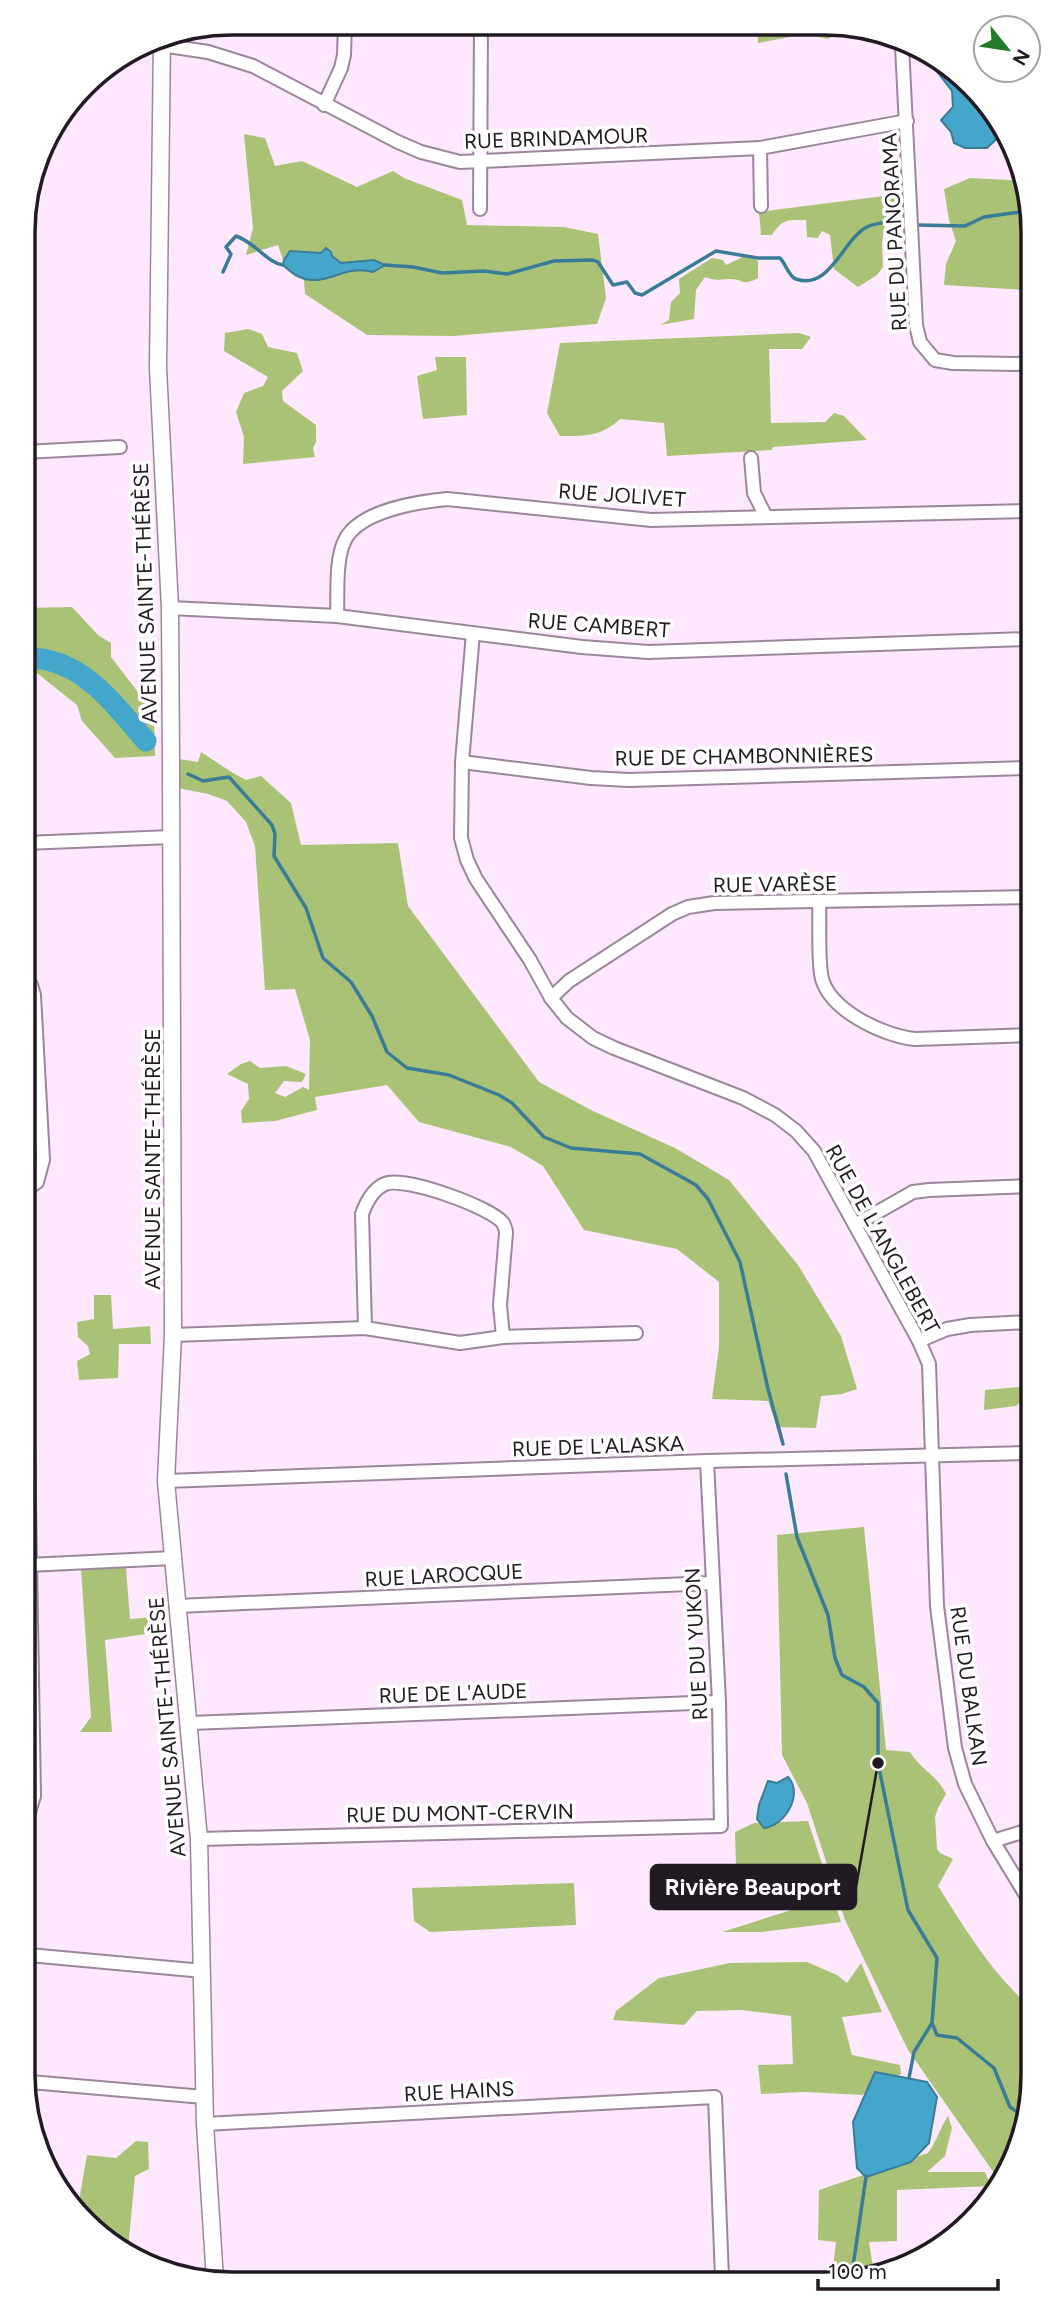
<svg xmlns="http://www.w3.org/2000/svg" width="1056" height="2307" viewBox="0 0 1056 2307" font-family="Figtree,sans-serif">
<rect width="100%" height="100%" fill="#fee8fd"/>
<g fill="#aac276">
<polygon points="757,26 864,27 848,30 827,39 806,34 758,43"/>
<polygon points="244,134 265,138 275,166 302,161 357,187 393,171 404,178 462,200 467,225 564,227 598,234 606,298 597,324 454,336 367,335 305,294 304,280 294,276 283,265 283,260 278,245 246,255 253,228"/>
<polygon points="970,178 1009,180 1026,184 1026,290 944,285 946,264 956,241 949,220 944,189"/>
<path d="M891,189L897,194L899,213L885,225L882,243L883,267L877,275L858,287L834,269L830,235L822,231L818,238L807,237L806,220C787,220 782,219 772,235H761L759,212L884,196L885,191Z"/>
<path d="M747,255L758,261V278C742,287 743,278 729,279C717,280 717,281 705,277L696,290L694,319L660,325L669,320L671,302L680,293L679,279L712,258L723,260L726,265Z"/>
<polygon points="249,329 262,334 268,347 297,353 303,371 282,391 283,401 316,425 316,442 313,448 315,457 243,464 244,437 236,412 244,393 263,386 268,377 224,351 225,333"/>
<path d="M799,333L811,337L802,349H769L771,423L825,422L834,413L844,416L867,440L773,447L772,450L667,456L664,423L620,419C601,437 584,436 560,436L547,413L560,343Z"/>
<polygon points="435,357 466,357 467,415 423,419 417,376 437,370"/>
<polygon points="72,607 99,636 111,643 111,657 154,713 155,756 115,758 82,721 77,705 28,666 25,667 25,608"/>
<polygon points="201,752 233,773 246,780 261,776 291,803 301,845 398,843 408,906 539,1082 591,1110 675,1148 729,1180 798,1265 841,1336 857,1389 842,1394 821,1396 816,1428 777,1427 768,1401 712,1399 719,1347 719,1282 677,1249 584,1230 543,1166 511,1147 419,1122 387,1085 315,1097 317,1110 275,1121 242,1123 241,1111 249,1099 248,1084 227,1074 241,1064 250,1061 260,1068 286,1066 306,1074 302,1082 284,1081 275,1093 285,1097 303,1087 309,1090 310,1040 295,989 265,990 255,846 246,822 227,801 208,794 178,788 179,759 198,762"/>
<polygon points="94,1295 111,1295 113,1329 150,1326 151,1344 119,1344 118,1378 79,1380 77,1361 90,1354 88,1346 78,1337 77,1322 94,1319"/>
<polygon points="1030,1386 1030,1393 1016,1406 984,1410 985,1390"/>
<path d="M864,1527L886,1750L910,1752C921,1770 937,1775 946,1794L938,1808L935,1817L937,1849L940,1853L953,1859L938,1886C967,1932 991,1972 1032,2009L1033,2089L1017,2155L1001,2183L908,2050L845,1920L807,1803L782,1755L777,1535Z"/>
<polygon points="126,1568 130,1619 156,1617 160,1632 105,1640 112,1732 80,1732 91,1717 81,1569"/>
<path d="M808,1821L841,1922L762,1932H722L820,1901C769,1894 716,1907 665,1900L658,1889L661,1883L677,1880L706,1868L736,1864L735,1832L754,1823Z"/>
<polygon points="574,1883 576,1925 430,1932 414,1921 412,1888"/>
<polygon points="807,1962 837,1975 847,1983 861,1963 882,2012 842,2017 852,2055 900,2065 901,2074 862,2095 805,2092 761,2094 758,2065 793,2064 791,2016 741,2010 697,2011 684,2025 613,2020 616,2011 659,1978 730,1963"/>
<path d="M948,2116L952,2128L945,2156L927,2172H985L991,2186L897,2190V2241L869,2242L874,2274L832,2275L836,2242L818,2240L819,2190L928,2153C937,2141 940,2128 948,2116Z"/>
<polygon points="136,2141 148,2142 149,2169 135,2176 128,2249 94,2232 77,2212 87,2155 116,2158"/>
</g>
<g fill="#44a6ca" stroke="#3a7c98" stroke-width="2">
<polygon points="938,63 962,75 998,116 1005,131 987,148 965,148 954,143 951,132 941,120 953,107 952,91 935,69"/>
<path d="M326,248L331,252L332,256L341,263L374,260L385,265L373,272C337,262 319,300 283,265L284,260L290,251L321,253Z"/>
<path d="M788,1777C804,1794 785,1826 764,1828L757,1819L759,1805L768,1781L777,1783Z"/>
<polygon points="875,2072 927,2082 937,2097 929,2143 911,2162 866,2177 857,2168 853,2122"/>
</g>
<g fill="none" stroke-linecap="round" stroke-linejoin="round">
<g stroke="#3a7c98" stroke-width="3.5">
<polyline points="917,225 965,226 984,217 1026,211"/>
<path d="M385,265L413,267L442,273L484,271L507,274L554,261L593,260L598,262L613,285L627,282L635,293L642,295L716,251L758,258H780C786,264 789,277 796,279C830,291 843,239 867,227C875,222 890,223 899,221"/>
<path d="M223,272L231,254L226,247L236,236C256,243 266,262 283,265"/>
<polyline points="188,774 203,781 229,777 272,825 275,834 274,856 306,908 323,958 351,982 372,1016 387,1052 407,1068 449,1075 499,1095 512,1103 544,1137 571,1148 640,1154 696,1185 708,1199 740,1262 768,1389 783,1444"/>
<polyline points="786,1474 797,1537 828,1615 835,1658 842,1675 864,1687 878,1703 878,1763 908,1910 937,1958 932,2023 937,2035 957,2038 994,2068 1010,2107 1026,2118"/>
<polyline points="909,2078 914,2052 932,2023"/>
<polyline points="852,2273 866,2177"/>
</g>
<path stroke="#44a6ca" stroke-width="21" d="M25,658C32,659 40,658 47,660C90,669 119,710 146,741"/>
<g stroke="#9b879a" stroke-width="16">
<g id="minor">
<polyline points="481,27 521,25"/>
<polyline points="161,45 208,52 253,66 398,142 421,152 460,162 760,148 907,121"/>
<polyline points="902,46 916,325 920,342 935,360 953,363 1027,364"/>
<polyline points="324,105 341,68 344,55 345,23"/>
<polyline points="760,148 761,206"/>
<polyline points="480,209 481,24"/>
<polyline points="24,452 120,447"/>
<polyline points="751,458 754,493 766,517"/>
<polyline points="170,608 337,616 582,647 648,652 1028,639"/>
<path d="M337,616C338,594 335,559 345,540C359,511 417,502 447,499L651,520L1027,511"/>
<polyline points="473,633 462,762 461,838 467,860 476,879 530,960 551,998 567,1018 593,1038 614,1048 743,1098 775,1115 796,1131 814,1151 919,1341 929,1364 937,1606 955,1748 965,1784 993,1841 1032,1905"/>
<polyline points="462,762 591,778 629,780 1028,768"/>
<polyline points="25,843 171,837"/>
<path d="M819,902C820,925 818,951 821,974C826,1009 883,1036 915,1039L1029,1035"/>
<polyline points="26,980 31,985 34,995 43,1160 37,1182 27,1189"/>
<polyline points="551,998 569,981 672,914 688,907 714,903 1029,897"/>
<polyline points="855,1225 913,1192 929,1190 1030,1186"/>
<path d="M365,1328L362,1214C366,1203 373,1189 385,1184C404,1176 491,1207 503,1223C504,1225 506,1231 506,1233L500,1305L503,1337"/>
<polyline points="173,1335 365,1328 460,1343 503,1337 636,1333"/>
<polyline points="919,1341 947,1329 970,1325 1030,1322"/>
<polyline points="28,1441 34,1796 29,1812"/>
<polyline points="166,1481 707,1461 1031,1453"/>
<polyline points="28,1565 173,1558"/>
<polyline points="177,1606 712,1583"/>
<polyline points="190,1723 719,1702"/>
<polyline points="199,1839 721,1826 719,1702 707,1461"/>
<polyline points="993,1841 1032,1829"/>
<polyline points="29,1955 203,1971"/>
<polyline points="30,2082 204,2097"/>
<polyline points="205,2124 715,2097 722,2278"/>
</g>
</g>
<g stroke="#9b879a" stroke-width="19">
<polyline id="tertiary" points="162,37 158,368 170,608 171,764 173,1335 166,1481 199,1839 205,2124 215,2280"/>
</g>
<use href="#minor" stroke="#fff" stroke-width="12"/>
<use href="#tertiary" stroke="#fff" stroke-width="16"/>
</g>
<g text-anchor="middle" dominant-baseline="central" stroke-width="7" stroke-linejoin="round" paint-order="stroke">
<g font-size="21" fill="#221a22" stroke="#fdfefd">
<text transform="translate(556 138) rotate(-2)">RUE BRINDAMOUR</text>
<text transform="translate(894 232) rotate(-93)">RUE DU PANORAMA</text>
<text transform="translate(622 495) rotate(4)">RUE JOLIVET</text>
<text transform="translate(145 593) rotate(-92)">AVENUE SAINTE-THÉRÈSE</text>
<text transform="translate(599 625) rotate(4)">RUE CAMBERT</text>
<text transform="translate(744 756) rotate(-1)">RUE DE CHAMBONNIÈRES</text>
<text transform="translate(775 884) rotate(-1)">RUE VARÈSE</text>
<text transform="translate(152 1159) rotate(-90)">AVENUE SAINTE-THÉRÈSE</text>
<text transform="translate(883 1239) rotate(61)">RUE DE L'ANGLEBERT</text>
<text transform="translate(598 1446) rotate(-2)">RUE DE L'ALASKA</text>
<text transform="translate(444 1575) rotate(-3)">RUE LAROCQUE</text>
<text transform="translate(696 1644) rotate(-93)">RUE DU YUKON</text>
<text transform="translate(969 1686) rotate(82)">RUE DU BALKAN</text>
<text transform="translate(453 1693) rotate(-2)">RUE DE L'AUDE</text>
<text transform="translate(167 1727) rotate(-95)">AVENUE SAINTE-THÉRÈSE</text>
<text transform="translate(460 1813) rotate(-1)">RUE DU MONT-CERVIN</text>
<text transform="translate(459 2091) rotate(-3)">RUE HAINS</text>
</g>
</g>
<path d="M0 0H1056V2307H0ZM232 35H824A197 197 0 0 1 1021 232V2075A197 197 0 0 1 824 2272H232A197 197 0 0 1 35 2075V232A197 197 0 0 1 232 35Z" fill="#fdfefd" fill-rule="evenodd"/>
<path fill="none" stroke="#221a22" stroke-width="3.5" d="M232 35H824A197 197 0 0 1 1021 232V2075A197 197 0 0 1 824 2272H232A197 197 0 0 1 35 2075V232A197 197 0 0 1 232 35Z"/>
<path fill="none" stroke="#221a22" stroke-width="2.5" d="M878 1763L856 1887"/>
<circle fill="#221a22" stroke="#fdfefd" stroke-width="2.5" cx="878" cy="1763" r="7"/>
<rect fill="#221a22" stroke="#221a22" stroke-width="2.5" x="651" y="1865" width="205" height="44" rx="7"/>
<g font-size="23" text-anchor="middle" font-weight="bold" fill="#fff">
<text x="753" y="1895">Rivière Beauport</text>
</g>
<g transform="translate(1007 49) rotate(120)"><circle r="33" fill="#fdfefd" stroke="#a5a3a5" stroke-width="2"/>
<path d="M0-5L12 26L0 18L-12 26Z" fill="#257a27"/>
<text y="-10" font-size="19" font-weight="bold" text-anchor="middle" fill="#221a22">N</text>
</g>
<path d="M818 2279v10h180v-10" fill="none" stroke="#221a22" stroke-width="3.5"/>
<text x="828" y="2279" font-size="21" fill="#221a22" stroke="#fdfefd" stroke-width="5" paint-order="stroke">100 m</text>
</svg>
